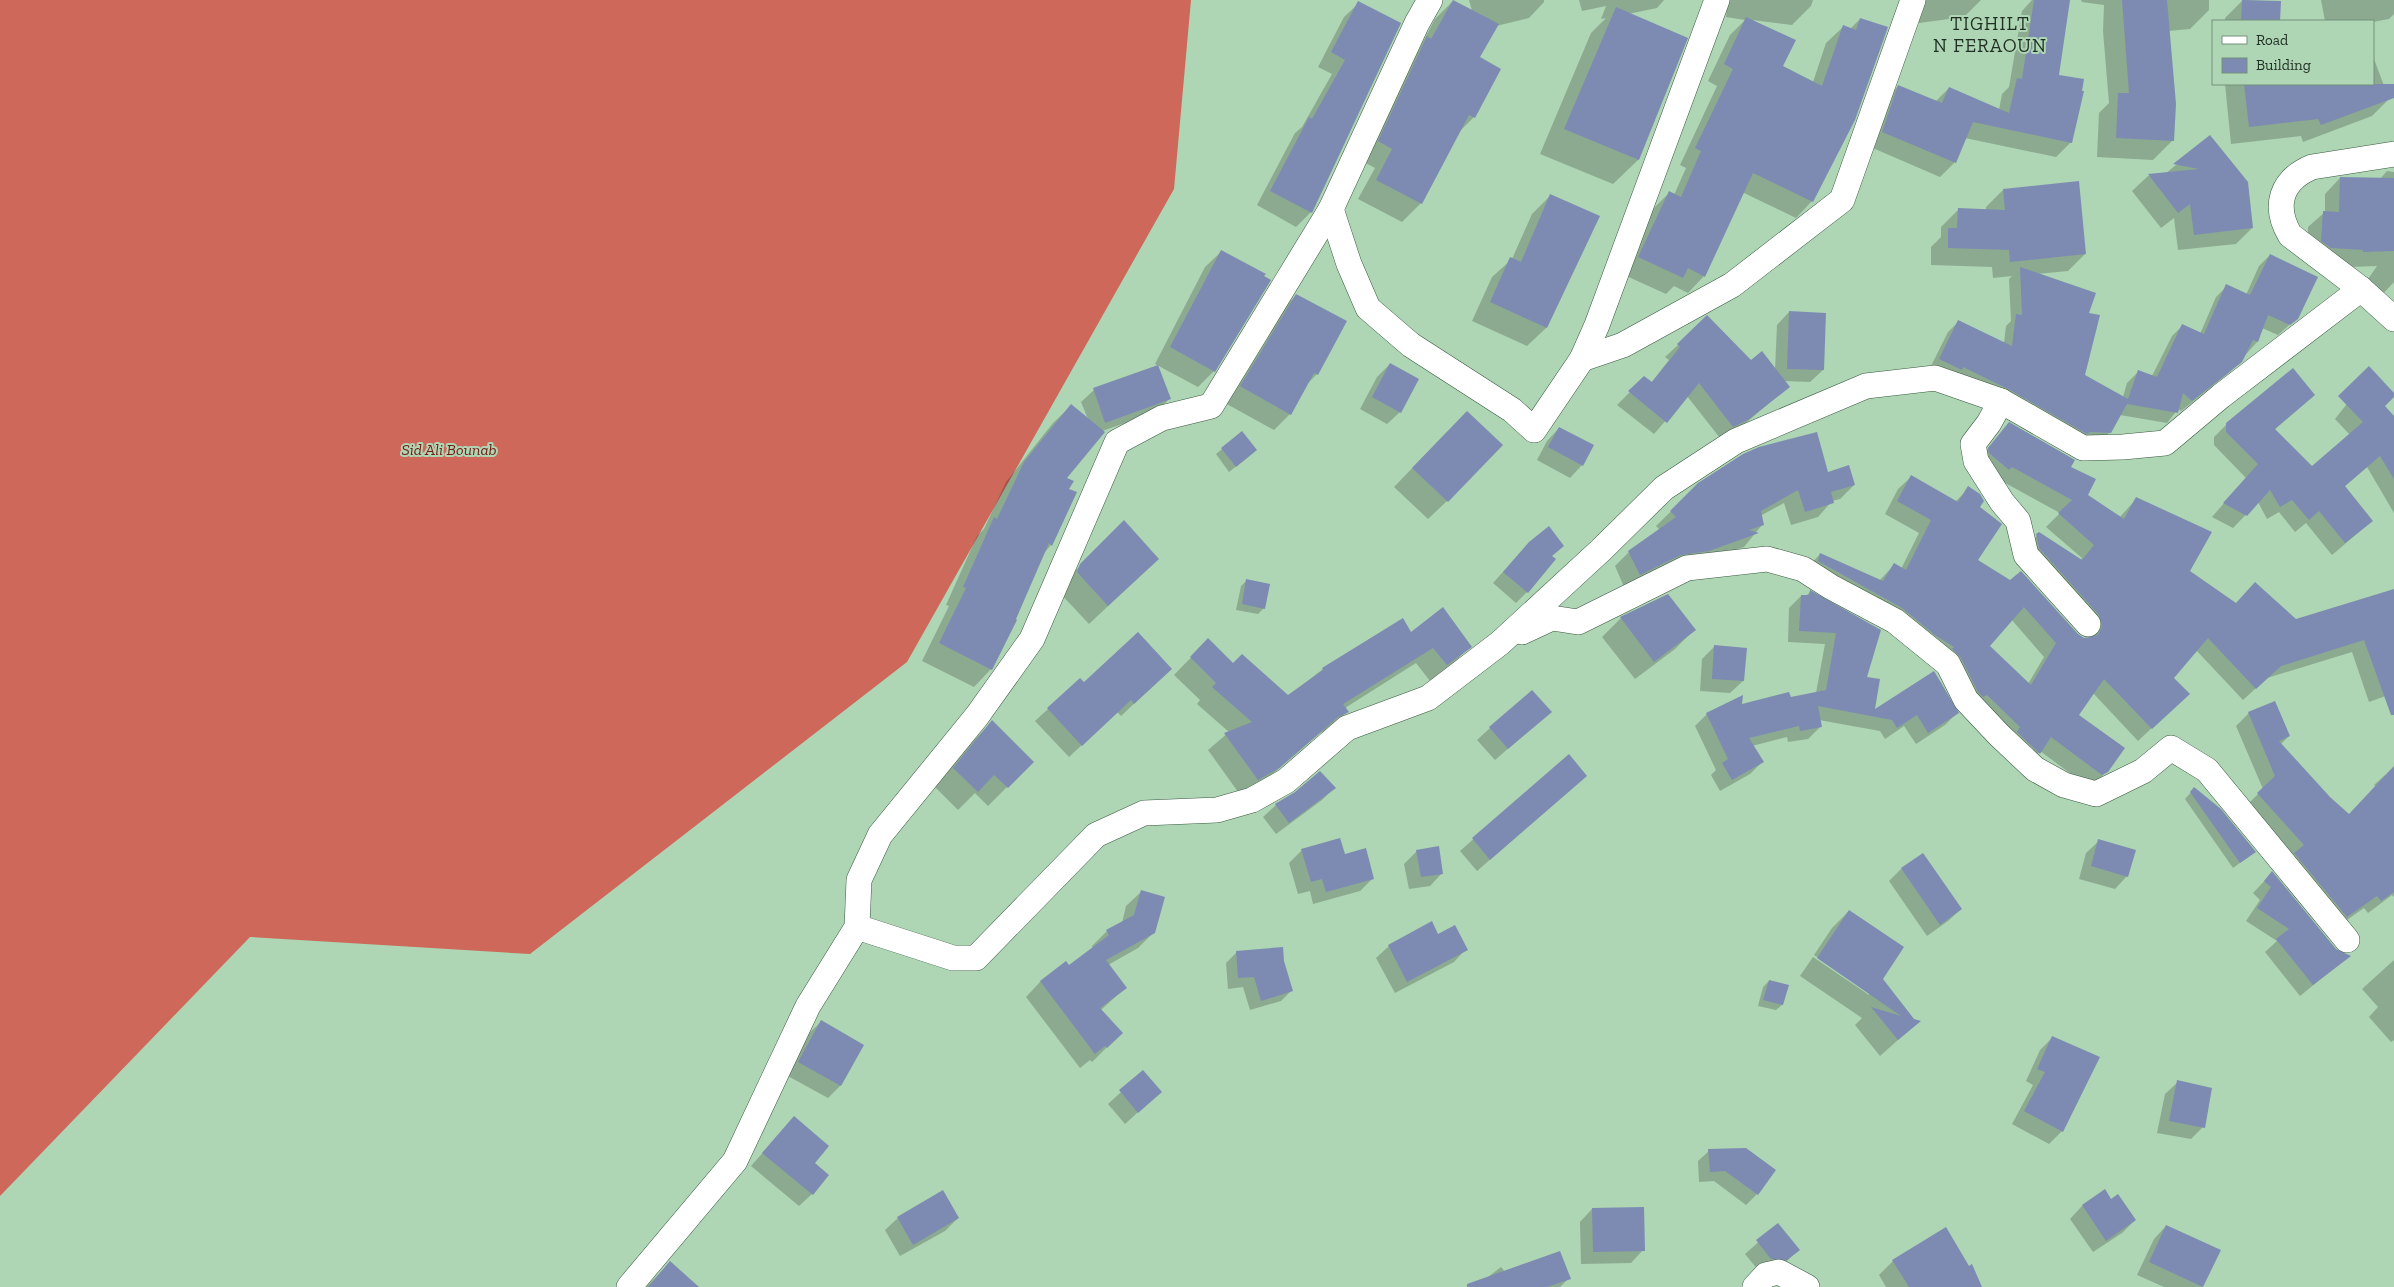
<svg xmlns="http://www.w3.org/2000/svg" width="2394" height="1287" viewBox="0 0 2394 1287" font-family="'Zilla Slab',serif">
<rect width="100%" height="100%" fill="#aed5b4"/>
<polygon fill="#cd685a" points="0,0 1191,0 1174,189 907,662 530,954 250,937 0,1196"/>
<g fill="#0003" fill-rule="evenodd">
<polygon points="1469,0 1544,0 1544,2 1529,18 1496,26 1478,58 1474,117 1459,132 1421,203 1402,222 1358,199 1375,168 1360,160 1435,19 1453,1 1472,11"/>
<polygon points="1579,0 1664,0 1657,8 1628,14 1686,38 1638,160 1613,184 1540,154 1591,33 1606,18 1601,19 1606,6 1582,11"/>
<polygon points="1728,0 1813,0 1811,6 1792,25 1752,20 1782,67 1813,82 1826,43 1843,27 1850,29 1860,19 1812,201 1796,218 1742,192 1704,276 1688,293 1674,286 1666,294 1622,274 1653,209 1669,193 1674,195 1686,168 1680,165 1717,86 1708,81 1730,35 1745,20 1726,17"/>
<polygon points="1916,0 1981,0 1964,17 1919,23"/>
<polygon points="2032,0 2062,0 2057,76 2071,142 2056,157 1965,138 1955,162 1940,177 1868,146 1884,101 1898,86 1935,102 1949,88 1999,110 2002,94 2009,87 2022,11"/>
<polygon points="2081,0 2209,0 2209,10 2190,29 2168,31 2173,140 2153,160 2097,157 2099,113 2109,103 2103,31 2104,5 2082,2"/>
<polygon points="2243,0 2280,2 2279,21 2225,21 2225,18"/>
<polygon points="2321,0 2394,0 2394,14 2389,19 2373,22 2325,21"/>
<polygon points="1359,3 1399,24 1311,212 1296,227 1257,205 1295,133 1302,127 1332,74 1318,67 1344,17"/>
<polygon points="2374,59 2389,99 2372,116 2303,142 2301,136 2231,144 2225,84 2285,84 2286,93 2310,84 2373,84"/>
<polygon points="2210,137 2252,228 2236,244 2178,250 2174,218 2161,228 2132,191 2148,176 2165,174"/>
<polygon points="2387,171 2394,172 2394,282 2378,299 2362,288 2377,266 2349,267 2307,256 2308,227 2325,212 2325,194 2340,178 2380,179"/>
<polygon points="2003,190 2085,254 2068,271 2037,274 2088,314 2084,375 2123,397 2127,383 2138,372 2152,376 2172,336 2183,325 2200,334 2216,297 2227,286 2246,295 2259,266 2270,255 2297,318 2278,335 2262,328 2257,342 2230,372 2181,411 2178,409 2167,423 2120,415 2110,432 2099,443 1929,370 1948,332 1959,321 2004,343 2006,326 2011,321 2009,279 2012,276 1993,278 1992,267 1931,265 1931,247 1941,237 1941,227 1958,210 1986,211 1986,207"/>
<polygon points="1551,195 1546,328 1527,346 1472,321 1492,277 1512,259 1532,214"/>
<polygon points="1222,251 1269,280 1214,371 1198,387 1155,364 1205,267"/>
<polygon points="1296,295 1317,374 1306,385 1290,414 1274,430 1225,403 1280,312"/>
<polygon points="1789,312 1823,370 1810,382 1784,381 1788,387 1734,433 1720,438 1687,396 1654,434 1617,405 1644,378 1651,383 1669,360 1665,357 1678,345 1751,362 1775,370 1777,325"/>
<polygon points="1390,364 1400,412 1387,424 1360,409 1377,377"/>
<polygon points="1094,390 1169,399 1157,412 1102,431 1065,478 1051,545 1044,553 991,669 974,687 922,661 949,606 946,605 977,536 984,529 1006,482 1053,423 1071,406 1088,419 1081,402"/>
<polygon points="2313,395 2274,430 2311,468 2350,435 2335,419 2354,395 2394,430 2394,513 2367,467 2344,487 2372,521 2332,555 2306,523 2295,532 2279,512 2267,519 2258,502 2233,528 2212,517 2246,478 2214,445 2214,437 2227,424"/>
<path d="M2009,424L2069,468L2087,495L2120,517L2136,499L2188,572L2236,604L2295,621L2394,590V693L2369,702L2352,652L2267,678L2243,700L2196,650L2173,678L2175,706L2138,741L2093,693L2077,716L2107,771L2093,785L2089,787L2040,751L2026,766L1948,670L1808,567L1820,554L1879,581L1894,565L1901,569L1919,533L1885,514L1898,489L1911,477L1955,502L1969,488L1978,508L1976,561L2077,635L2084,639L2089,638L2087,628L2024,548L2039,534L2080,560L2082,558L2046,527L2060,513L1998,479L1976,462ZM2011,619L2044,657L2028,684L1988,646Z"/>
<polygon points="1559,428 1582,465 1570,478 1537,460 1547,441"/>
<polygon points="1448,431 1447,501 1428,519 1394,487"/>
<polygon points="1242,433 1249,456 1229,472 1216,454"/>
<polygon points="1827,474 1854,485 1840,499 1832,501 1818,517 1791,525 1784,503 1760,516 1762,525 1744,547 1625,589 1615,566 1629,552 1660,530 1656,526 1699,484"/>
<polygon points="1124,522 1139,577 1089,624 1058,591 1061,585"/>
<polygon points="1529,543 1551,557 1527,592 1516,603 1493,583"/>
<polygon points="1247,580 1264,608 1258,614 1236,610 1241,586"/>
<polygon points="1810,592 1866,678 1873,711 1957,713 1945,725 1916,744 1904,726 1885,739 1880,731 1819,720 1820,727 1808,739 1788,742 1787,737 1752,746 1762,762 1750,774 1720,791 1711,775 1716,770 1695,726 1707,714 1741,706 1816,693 1825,644 1788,642 1789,608 1801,596 1806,596"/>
<polygon points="1621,618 1694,630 1675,649 1635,679 1602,637"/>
<polygon points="1411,634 1470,646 1454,663 1430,681 1416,663 1345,708 1347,712 1331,728 1320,733 1260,785 1241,796 1208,750 1229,732 1197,704 1200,700 1174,675 1208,640 1233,664 1288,696 1323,669"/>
<polygon points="1715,646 1743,681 1730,693 1700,691 1702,659"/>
<polygon points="1080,680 1084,684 1158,681 1121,716 1117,712 1069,757 1035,721"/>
<polygon points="1550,712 1495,760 1477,740 1490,728"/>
<polygon points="2249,713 2289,736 2280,745 2329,798 2349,816 2376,787 2374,785 2394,767 2394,897 2392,895 2368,913 2364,908 2334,929 2245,807 2263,789 2236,726"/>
<polygon points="992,722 1032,762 988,806 975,793 958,810 935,787 973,741"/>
<polygon points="1569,755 1586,776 1477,871 1460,851"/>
<polygon points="1334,788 1322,800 1276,834 1263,817 1276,805"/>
<polygon points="2194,789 2248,857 2233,868 2185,799"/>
<polygon points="2099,841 2127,876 2115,889 2079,879 2086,853"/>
<polygon points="1302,850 1344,856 1373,878 1360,891 1313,904 1310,891 1298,894 1289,863"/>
<polygon points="1417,851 1442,873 1430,886 1409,889 1404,864"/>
<polygon points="1923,854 1961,909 1948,921 1927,936 1889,881 1901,869"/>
<polygon points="2272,873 2335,950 2349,956 2300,996 2265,952 2277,941 2246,921 2260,900 2253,893"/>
<polygon points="1141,892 1153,933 1138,948 1108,965 1125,988 1101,1010 1107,1047 1092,1062 1090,1060 1080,1068 1026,997 1040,982 1066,963 1069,967 1093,949 1092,946 1107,931 1122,923 1126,906"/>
<polygon points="1849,911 1881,979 1913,1020 1918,1022 1880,1056 1855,1025 1862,1018 1800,976 1813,957 1869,995 1869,992 1814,955 1832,928"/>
<polygon points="1438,935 1466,949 1454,962 1395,993 1376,958 1389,946"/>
<polygon points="1237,952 1283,961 1292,990 1281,1001 1250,1010 1243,987 1228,989 1226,963"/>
<polygon points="2394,960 2394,1040 2391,1042 2369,1017 2378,1007 2362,989"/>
<polygon points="1769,981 1782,1005 1776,1010 1758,1006 1763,987"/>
<polygon points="821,1022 863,1046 840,1086 828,1098 786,1075 808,1034"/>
<polygon points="2052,1038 2098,1058 2062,1131 2049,1144 2012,1124 2033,1085 2026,1081 2040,1050"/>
<polygon points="1143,1072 1160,1092 1125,1124 1108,1104"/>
<polygon points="2178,1082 2203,1127 2191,1139 2157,1133 2165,1094"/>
<polygon points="794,1117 812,1194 799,1206 751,1166"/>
<polygon points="1709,1151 1757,1194 1746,1205 1714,1181 1699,1182 1698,1161"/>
<polygon points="2105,1191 2111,1200 2135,1220 2122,1233 2093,1252 2070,1219 2082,1206"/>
<polygon points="1592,1209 1643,1250 1631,1263 1581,1264 1580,1222"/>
<polygon points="898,1218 958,1218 945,1231 900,1256 885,1230"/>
<polygon points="1778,1225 1798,1250 1786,1262 1759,1271 1745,1254"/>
<polygon points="2166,1226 2219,1251 2202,1287 2164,1287 2137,1275 2154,1239"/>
<polygon points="1893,1261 1981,1287 1886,1287 1879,1275"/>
<polygon points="670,1263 697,1287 646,1287"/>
<polygon points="1501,1267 1505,1272 1569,1278 1560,1287 1475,1287"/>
</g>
<g fill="#7d8bb2" fill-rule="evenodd">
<polygon points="1453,0 1499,24 1480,57 1501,69 1475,118 1469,115 1422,204 1376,180 1392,149 1378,141 1427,36 1431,39"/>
<polygon points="2034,0 2070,0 2059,75 2084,79 2082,91 2084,91 2072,143 1973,122 1956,163 1882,132 1898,85 1942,103 1949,87 2009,113 2017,78 2022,79"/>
<polygon points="2122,0 2167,0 2176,104 2174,141 2116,138 2118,93 2129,93"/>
<polygon points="2242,0 2281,1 2280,21 2241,21"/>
<polygon points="1358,1 1401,23 1312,213 1270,191 1309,117 1312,119 1345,60 1331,52"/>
<polygon points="1616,7 1688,38 1639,160 1564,129"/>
<polygon points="1746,17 1796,40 1783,66 1822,86 1843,25 1856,30 1860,18 1888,27 1855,120 1813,202 1753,173 1705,277 1688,268 1683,278 1638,257 1669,191 1681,197 1701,151 1695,148 1733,69 1724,64"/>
<polygon points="2244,84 2394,84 2394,98 2321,125 2318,119 2249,127"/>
<polygon points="2210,135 2248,182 2253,228 2194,235 2190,204 2178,213 2148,174 2199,169 2173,164"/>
<polygon points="2340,177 2394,178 2394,251 2363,252 2363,250 2331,248 2321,241 2323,211 2339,212"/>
<polygon points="2079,181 2086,254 2010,262 2009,250 1948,248 1948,228 1957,228 1958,208 2005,210 2003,189"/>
<polygon points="1550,194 1600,216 1547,328 1490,302 1510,257 1521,262"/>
<polygon points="1221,250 1266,274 1264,276 1271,280 1215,372 1170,347"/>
<polygon points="2270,254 2318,277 2298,319 2290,325 2268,315 2258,342 2253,340 2242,362 2192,401 2183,393 2178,413 2127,404 2111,433 2090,432 2087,434 2008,389 1963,367 1962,370 1939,359 1958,320 2012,346 2016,314 2022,315 2020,267 2096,293 2089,313 2100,315 2085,375 2128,399 2138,370 2157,377 2182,324 2204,334 2226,284 2250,295"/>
<polygon points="1296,294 1347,321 1318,375 1314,373 1291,415 1240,386"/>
<polygon points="1789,311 1826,313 1824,370 1787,369"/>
<polygon points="1707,315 1751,360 1762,351 1790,387 1748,420 1733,427 1699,383 1667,423 1628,391 1644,376 1652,382 1680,347 1677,344"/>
<polygon points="1390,363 1419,379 1401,413 1372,397"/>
<polygon points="1158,365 1171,399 1105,423 1093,388"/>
<polygon points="2369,366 2394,393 2394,397 2385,406 2394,416 2394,479 2380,456 2345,486 2373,521 2345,543 2319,511 2309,520 2292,500 2280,507 2270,490 2247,516 2223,503 2258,464 2226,432 2226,423 2293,368 2315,395 2275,429 2312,466 2363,422 2338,396"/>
<polygon points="1071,404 1105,432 1067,478 1074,481 1069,489 1077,492 1052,546 1049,543 1016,619 1017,620 992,670 939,643 966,588 963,587 994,517 997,519 1024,462"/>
<polygon points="1467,411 1503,445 1448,502 1412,468"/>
<path d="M2009,422L2075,460L2071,467L2096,479L2088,495L2124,519L2136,497L2212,532L2190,571L2236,603L2255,582L2296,619L2394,589V715H2391L2364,640L2281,666L2256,689L2208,638L2174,678L2190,694L2152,729L2104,679L2079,715L2125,748L2108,772L2102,775L2051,737L2040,754L2017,732L2020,727L1987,695L1983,697L1978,692L1961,658L1952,649L1954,647L1935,635L1902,608L1818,561L1820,553L1883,581L1894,563L1906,570L1931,520L1897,501L1911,475L1958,502L1968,486L1980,494L1984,501L1980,507L2002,524L1978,560L2010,580L2021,571L2078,634L2084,638L2097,635L2102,628L2099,615L2039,548L2036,534L2039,532L2082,560L2094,545L2058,513L2072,500L2012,467L2009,470L1989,453L1988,448ZM2024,607L2056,643L2031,685L1990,646Z"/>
<polygon points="1559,427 1594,445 1583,466 1548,447"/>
<polygon points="1242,431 1257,450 1236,467 1221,448"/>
<polygon points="1817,432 1828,472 1849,465 1855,485 1831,492 1834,503 1805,512 1798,490 1761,511 1764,525 1749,530 1759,533 1709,551 1681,555 1640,575 1628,551 1676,517 1670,511 1698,483 1743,454 1759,447"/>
<polygon points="1124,520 1159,559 1108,606 1077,572 1080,564"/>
<polygon points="1549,526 1564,546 1552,556 1556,559 1528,593 1503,572 1529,542"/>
<polygon points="1246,579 1270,584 1265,609 1242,604"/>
<polygon points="1810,590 1881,630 1867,677 1880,679 1875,709 1934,671 1959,713 1928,733 1917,715 1897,728 1892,720 1818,706 1822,727 1800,731 1799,726 1749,738 1764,762 1732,780 1722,763 1728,759 1706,713 1743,695 1742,704 1789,692 1791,697 1826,690 1836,633 1799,631 1801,595 1809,595"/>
<polygon points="1668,594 1696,630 1654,662 1620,617"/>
<polygon points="1443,607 1472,647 1447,665 1433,648 1343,704 1349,712 1338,717 1278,769 1258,780 1224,733 1252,722 1212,687 1216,683 1190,657 1208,638 1233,663 1242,654 1288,695 1323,670 1322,668 1403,618 1411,632"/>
<polygon points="1138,632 1172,669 1134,704 1131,700 1082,746 1047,708 1080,678 1084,682"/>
<polygon points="1714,645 1747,648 1744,681 1712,679"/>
<polygon points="1532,690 1552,712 1508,749 1489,727"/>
<polygon points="2275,701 2290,736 2279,741 2330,797 2349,814 2394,766 2394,892 2381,901 2377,896 2347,917 2294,853 2304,845 2257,793 2275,776 2248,712"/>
<polygon points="992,720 1034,762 1008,788 994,775 978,792 953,768"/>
<polygon points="1569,754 1587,776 1490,860 1472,838"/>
<polygon points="1320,771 1336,788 1289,823 1275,804 1295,792"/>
<polygon points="2194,787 2221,809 2256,852 2240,863 2190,792"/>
<polygon points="1340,838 1345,854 1366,848 1374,879 1326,892 1322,879 1311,882 1301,849"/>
<polygon points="2098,839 2136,850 2128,877 2091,866"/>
<polygon points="1439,846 1443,874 1421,877 1416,850"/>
<polygon points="1923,853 1962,909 1940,925 1901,868"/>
<polygon points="2272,871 2336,949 2351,956 2313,985 2276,939 2289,929 2257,908 2271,887 2264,881"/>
<polygon points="1141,890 1165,897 1155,933 1106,960 1127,988 1100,1008 1123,1033 1107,1048 1105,1046 1095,1054 1040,981 1066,961 1069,965 1109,935 1106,930 1134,915"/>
<polygon points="1849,910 1904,947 1883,979 1914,1019 1921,1021 1898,1040 1871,1007 1901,1016 1817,958"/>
<polygon points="1432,921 1438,934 1455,925 1468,950 1407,982 1388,945"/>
<polygon points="1283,947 1284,961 1293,991 1261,1001 1254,977 1238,978 1236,951"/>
<polygon points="1769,980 1789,985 1783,1005 1763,1000"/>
<polygon points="821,1020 864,1045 841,1086 798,1062"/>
<polygon points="2052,1036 2100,1057 2063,1132 2024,1111 2045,1072 2037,1069"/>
<polygon points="1143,1070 1162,1092 1138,1113 1119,1090"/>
<polygon points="2177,1080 2212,1088 2205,1128 2169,1121"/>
<polygon points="794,1116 829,1146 815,1163 829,1175 813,1195 762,1153"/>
<polygon points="1746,1148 1776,1170 1758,1195 1725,1171 1710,1172 1708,1149"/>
<polygon points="2105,1189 2111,1199 2118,1194 2136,1220 2106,1241 2082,1205"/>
<polygon points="943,1190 959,1218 913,1245 897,1217"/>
<polygon points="1644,1207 1645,1251 1593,1252 1592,1208"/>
<polygon points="1778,1223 1800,1250 1787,1260 1771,1259 1756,1240"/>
<polygon points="2166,1225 2221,1250 2203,1287 2149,1262"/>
<polygon points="1946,1227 1969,1266 1972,1264 1982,1287 1909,1287 1892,1260"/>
<polygon points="1560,1251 1571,1279 1547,1287 1467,1287 1467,1284"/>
<polygon points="670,1261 699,1287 648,1287"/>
</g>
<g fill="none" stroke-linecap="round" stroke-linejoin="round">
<g stroke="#385a3f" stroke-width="26">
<g id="street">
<path d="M2394,154L2312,167C2281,180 2273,206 2290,235L2361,289L2394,319"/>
<polyline points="1331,209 1349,264 1368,308 1411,345 1512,410 1534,430 1582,359 1597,325 1717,0"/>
<polyline points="1582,359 1623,345 1732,285 1842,200 1913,0"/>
<polyline points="2001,401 1989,423 1973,444 1976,461 2002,502 2018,521 2026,555 2088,624"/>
<polyline points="1522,632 1552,618 1578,622 1687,568 1767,559 1803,569 1831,587 1895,621 1948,664 1966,700 1999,735 2035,769 2064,785 2096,794 2143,771 2171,748 2207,770 2347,940"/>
<polyline points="857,927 953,958 976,958 1096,835 1144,813 1217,810 1252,800 1286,781 1347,728 1428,698 1500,643 1601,550 1664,488 1736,441 1866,386 1935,378 2001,401 2083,448 2123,447 2165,443 2221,396 2361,289"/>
<polyline points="629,1287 735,1161 808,1006 857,927 859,880 880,835 977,716 1032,639 1117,442 1162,418 1211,406 1331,209 1417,23 1430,0"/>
<polyline points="1755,1287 1766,1275 1779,1272 1807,1287"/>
</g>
</g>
<use href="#street" stroke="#fff" stroke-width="25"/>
</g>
<g text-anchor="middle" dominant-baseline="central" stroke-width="4" stroke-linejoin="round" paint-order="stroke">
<g font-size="16" font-style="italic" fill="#761912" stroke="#aed5b4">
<text x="449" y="449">Sid Ali Bounab</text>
</g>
<g font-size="19" letter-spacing="1" fill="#1f2e22" stroke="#aed5b4">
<text x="1990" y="23">TIGHILT<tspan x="1990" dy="22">N FERAOUN</tspan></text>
</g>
</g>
<rect x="2212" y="20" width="162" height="65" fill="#aed5b4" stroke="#75927a"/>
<rect x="2222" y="36" width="25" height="8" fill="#ffffff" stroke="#75927a"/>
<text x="2256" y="45" font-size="15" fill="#1f2e22">Road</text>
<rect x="2222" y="58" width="25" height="15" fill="#7d8bb2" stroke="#75927a"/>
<text x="2256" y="70" font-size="15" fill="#1f2e22">Building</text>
</svg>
